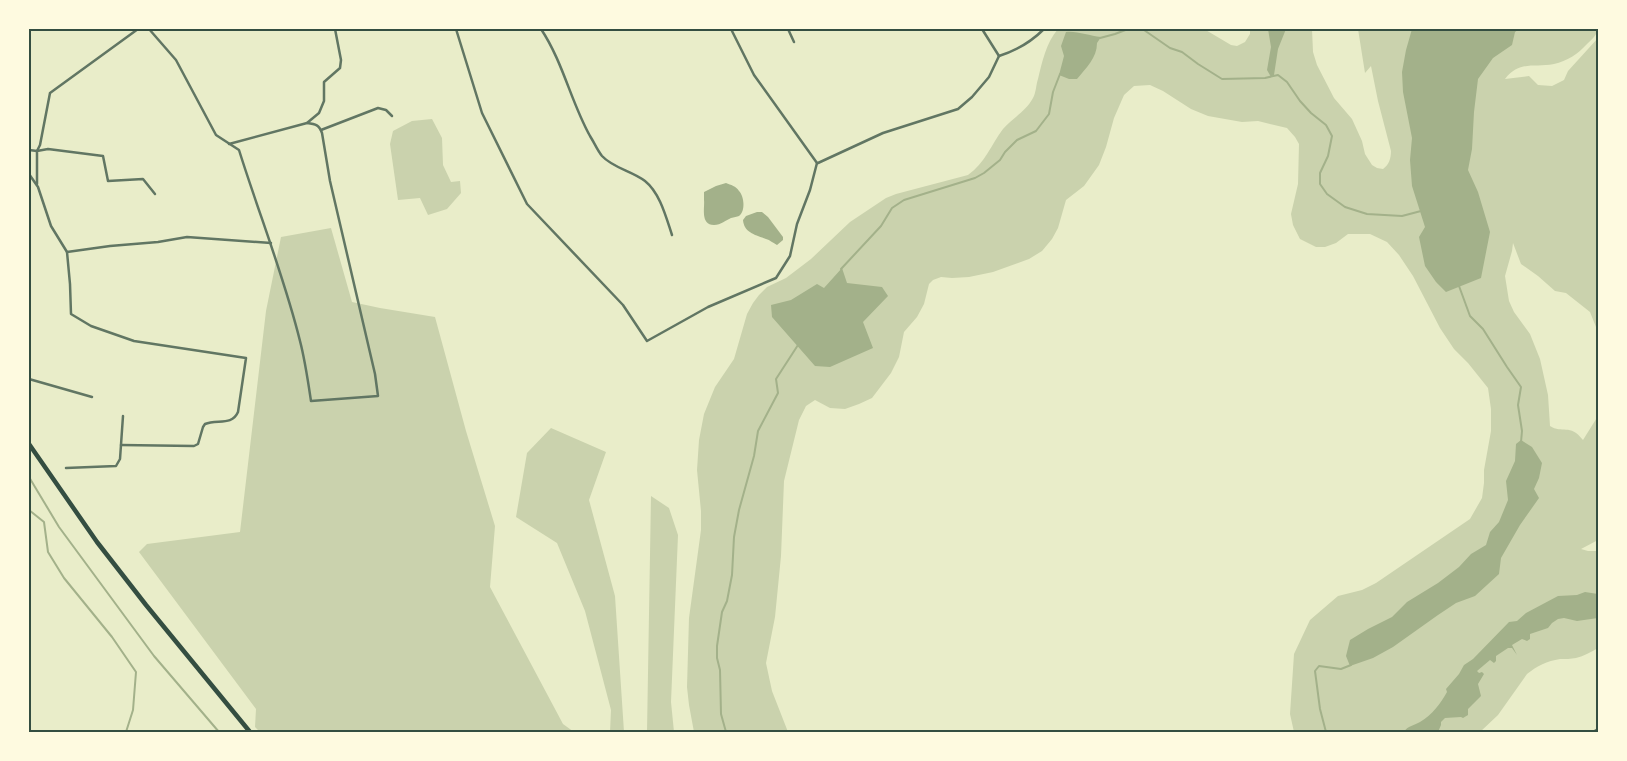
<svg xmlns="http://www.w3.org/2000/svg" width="1627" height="761" viewBox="0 0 1627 761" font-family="Arial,sans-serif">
<rect width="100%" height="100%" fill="#e9edc9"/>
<g fill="#cad2ad">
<path d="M1058,29H1204L1231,45L1237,46L1245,42L1250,34V29H1312L1313,52L1317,65L1334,98L1352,119L1362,141L1365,154L1372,165L1377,168L1383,169C1389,165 1391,158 1391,151L1378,101L1371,66L1365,73L1358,29H1598C1597,35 1592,39 1587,44C1578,54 1567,61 1554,64C1534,68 1520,60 1505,79L1529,76L1538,85L1552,86L1564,80L1568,71L1598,38V332L1590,312L1566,293L1555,291L1538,276L1521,264L1513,243L1512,251L1505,276L1509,301L1514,312L1530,334L1540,359L1548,395L1550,426C1562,434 1570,423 1583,440L1598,416V540L1581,549L1588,551H1598V648C1591,652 1584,656 1576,658C1571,659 1565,659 1560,659C1547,661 1537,666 1527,674L1498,715L1480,732H1294L1290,714L1294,654L1310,620L1338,596L1362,590L1376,583L1470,519L1482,498L1484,483V470L1491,431V409L1488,388L1468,363L1454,349L1440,328L1413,276L1399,255L1387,242L1370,234H1348L1336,243L1325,247H1316L1300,239L1293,225L1291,214L1298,184L1299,144L1295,137L1287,128L1258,121L1242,122L1208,116L1191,109L1163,91L1150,85L1134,86L1124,95L1114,118L1106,147L1099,165L1084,186L1066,200L1058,228L1052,239L1042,251L1029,259L993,272L969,277L952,278L941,277L933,280L929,284L924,304L917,317L904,332L899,357L891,373L872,398L859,404L845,409L830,408L815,400L806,406L799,420L784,481L781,556L775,617L766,663L772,691L788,732H694L689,705L687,687L689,618L701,530V511L697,470L699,440L704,414L715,387L734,359L747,314L753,303L759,295L767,287L786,278L811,259L850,222L886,198L896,194L968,175C985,163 991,145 1003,129C1013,118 1026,111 1033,98C1036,93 1036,85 1038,79C1042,62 1046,43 1058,29Z"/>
<polygon points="432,119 442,138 443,165 451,182 460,181 461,193 447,209 428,215 420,198 398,200 390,144 393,131 412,121"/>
<polygon points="331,228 352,302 380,308 435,317 466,431 495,526 490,587 563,724 574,732 260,732 255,727 256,709 139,552 147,544 240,532 266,311 281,237"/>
<polygon points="551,428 606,452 589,500 615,596 624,732 610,732 611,710 585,611 557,543 516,517 527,453"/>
<polygon points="651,496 669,508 678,535 671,702 674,732 647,732"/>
</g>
<g fill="#a3b18a">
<polygon points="1268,29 1286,29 1278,49 1274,75 1271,77 1267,70 1271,47"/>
<polygon points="1412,29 1519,29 1515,32 1512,45 1493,58 1478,79 1474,112 1472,149 1468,170 1478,192 1490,232 1481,278 1446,292 1436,282 1425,266 1419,237 1425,227 1412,186 1410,160 1412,138 1403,92 1402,72 1406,50"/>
<path d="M1066,32C1078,31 1089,36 1101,37L1097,43C1097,58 1086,68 1077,79H1069L1059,75L1064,56L1061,46Z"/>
<path d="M726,183C731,185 736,186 739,191C744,196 746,211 739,216C737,217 734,217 731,218C726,220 721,225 714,225C700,225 705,207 704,200C704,197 704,195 704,192L716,186Z"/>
<path d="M757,212H762L768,217L783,237V240L777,245C773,243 770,240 766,239C756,235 744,233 743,220L746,216Z"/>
<polygon points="842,268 847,283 882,287 888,296 863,322 873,348 830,367 815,366 772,317 771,305 791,300 817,284 824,288"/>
<polygon points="1521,440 1532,447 1542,463 1539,478 1534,489 1539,498 1520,525 1501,558 1499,574 1475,596 1456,603 1438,615 1393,647 1373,658 1350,666 1346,656 1350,640 1368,629 1392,617 1407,602 1438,583 1459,567 1471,554 1486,545 1490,532 1499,522 1508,500 1506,481 1515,461 1516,444"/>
<path d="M1585,592L1598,594V618L1577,621L1564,618L1558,619L1552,623L1548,628L1530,634V639L1527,641L1522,639L1512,645L1517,655L1512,648H1508L1496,656V661L1494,663L1490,660L1477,671L1479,673L1482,672L1484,674L1478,684L1481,696L1468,709V715L1463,718L1461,717L1445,718L1441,722V725L1438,732H1404C1407,726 1415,725 1420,722C1433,714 1440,704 1447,692L1446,689L1459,674L1464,665L1473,659L1509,622L1517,621L1526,613L1558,596L1577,595Z"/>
</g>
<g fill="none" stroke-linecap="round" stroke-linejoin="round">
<g stroke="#a3b18a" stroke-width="2">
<polyline points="1132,29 1144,30 1170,48 1182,52 1198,64 1222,79 1265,78 1278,75 1287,82 1300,101 1311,113 1326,125 1332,136 1328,156 1320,173 1320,184 1327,194 1345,207 1367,214 1402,216 1421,211"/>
<polyline points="1100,38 1115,34 1128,29"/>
<polyline points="841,269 881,226 892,208 904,200 975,178 984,173 1000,160 1005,152 1017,140 1036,131 1049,114 1053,92 1060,74"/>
<polyline points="1459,286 1470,316 1483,329 1507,367 1521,387 1518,405 1522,431 1521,442"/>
<polyline points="29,477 59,527 154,656 219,732"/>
<polyline points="29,510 44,522 48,552 64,578 112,637 136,672 133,710 126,732"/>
<polyline points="726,732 721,714 720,670 717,658 717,646 722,612 727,601 732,575 734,537 739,510 754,456 758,431 778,393 776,379 798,345"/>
<polyline points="1326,732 1320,709 1315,671 1319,666 1341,669 1351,665"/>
</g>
<g stroke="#617663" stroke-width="2.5">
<path d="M149,29L176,60L216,135L239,150C259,214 284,276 300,341C305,360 308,381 311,401L378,396L375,374L330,181L322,133C319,125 316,124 307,123"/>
<polyline points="456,29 482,113 527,204 623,305 647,341 708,307 776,278 790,256 797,224 810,190 817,163"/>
<path d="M541,29C563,62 571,102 590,136C594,142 597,150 602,156C613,168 632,171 645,181C660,193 666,217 672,235"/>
<polyline points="731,29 754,75 817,163"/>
<polyline points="788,29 794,42"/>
<polyline points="982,29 999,56"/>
<path d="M999,56C1015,51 1032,41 1044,29"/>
<polyline points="321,130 378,108 386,110 392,116"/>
<polyline points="229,144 307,123 319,113 324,101 324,82 340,68 341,60 335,29"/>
<polyline points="29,150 37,151 40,145 50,93 138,29"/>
<polyline points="818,163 883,133 958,109 972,97 989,77 999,56"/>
<path d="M29,174L38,187L51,226L67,252L70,284L71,314L91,326L134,341L246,358L238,412C232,426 217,419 205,424L203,427L198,444L194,446L121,445"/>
<polyline points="37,184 37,151 48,149 103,156 108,181 143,179 155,194"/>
<polyline points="67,252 110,246 158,242 187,237 271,243"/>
<polyline points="29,379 92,397"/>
<polyline points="66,468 116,466 120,459 123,416"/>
<polyline points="1593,732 1598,729"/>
</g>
<polyline stroke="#344e41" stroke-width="4.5" points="29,444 97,542 146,605 250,732"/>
</g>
<rect width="1627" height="761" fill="none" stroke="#fefae0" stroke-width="60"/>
<rect x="30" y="30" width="1567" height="701" fill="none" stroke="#344e41" stroke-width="2"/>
</svg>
